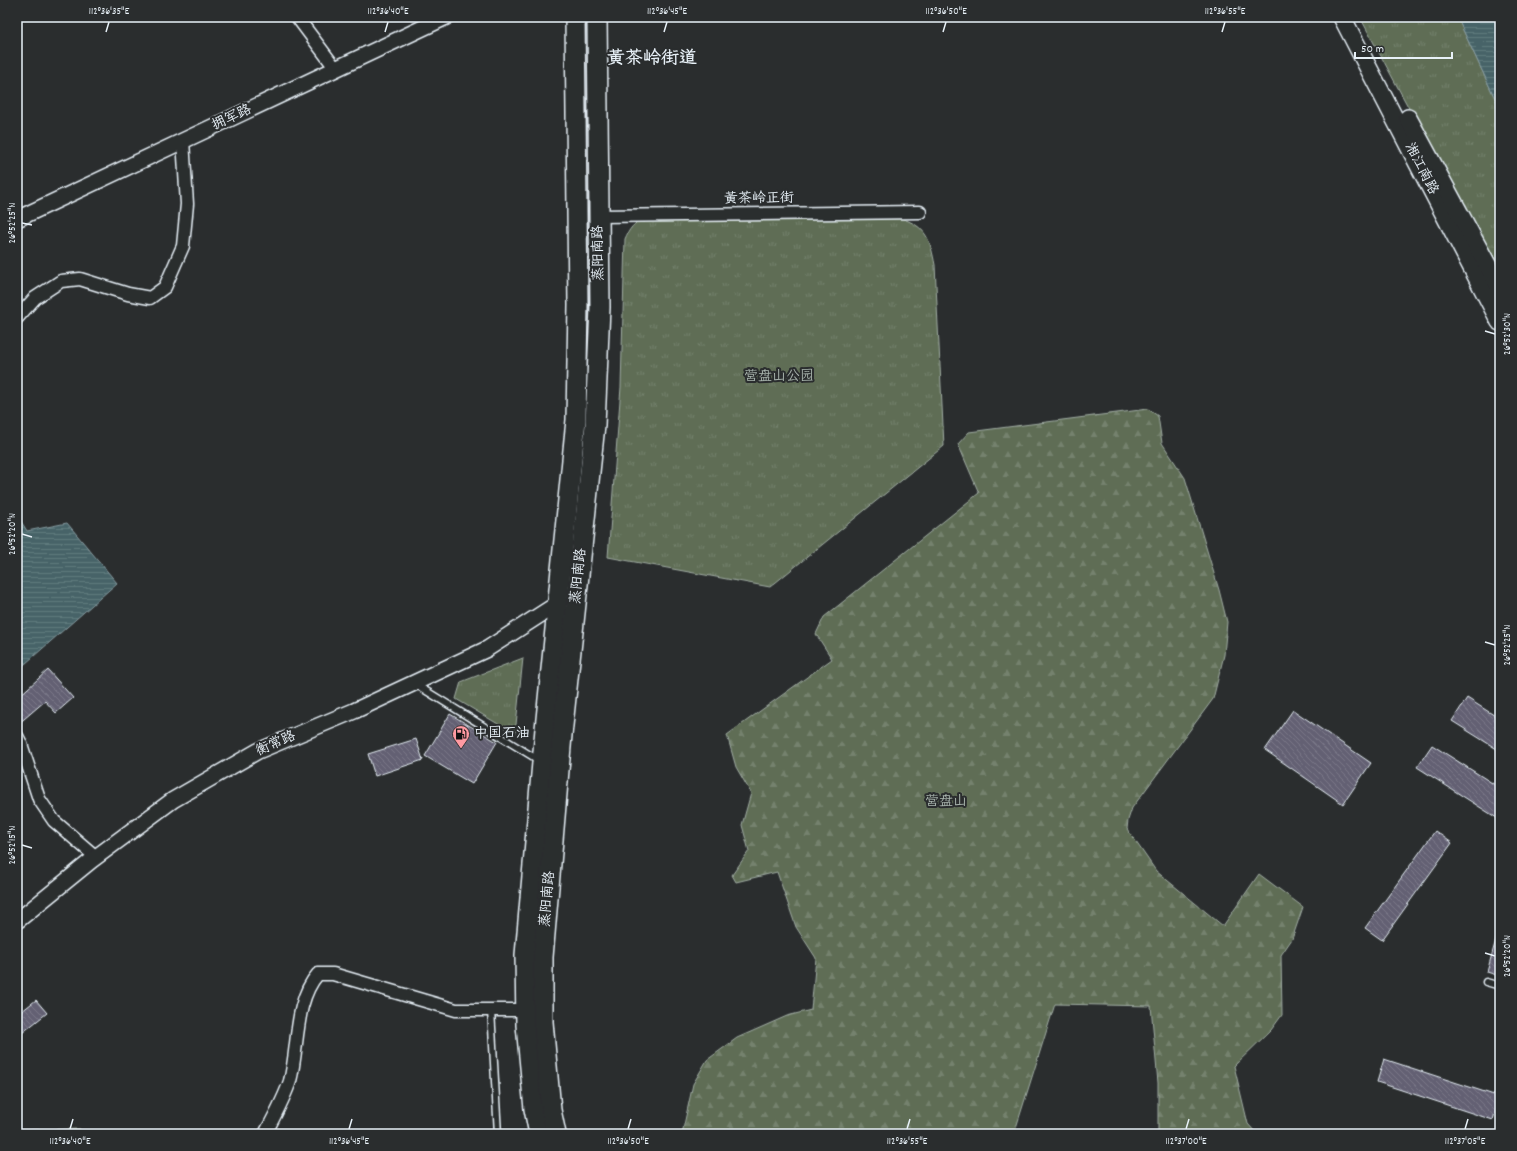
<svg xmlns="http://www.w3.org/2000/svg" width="1517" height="1151" viewBox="0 0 1517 1151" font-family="Dekko,'LXGW WenKai TC',sans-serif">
<defs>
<pattern id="grass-tufts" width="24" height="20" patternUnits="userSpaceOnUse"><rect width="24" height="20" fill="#5e6d55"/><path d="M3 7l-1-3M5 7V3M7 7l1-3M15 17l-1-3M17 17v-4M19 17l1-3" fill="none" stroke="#75826e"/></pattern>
<pattern id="forest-firs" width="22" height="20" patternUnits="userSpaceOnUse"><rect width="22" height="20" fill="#5e6d55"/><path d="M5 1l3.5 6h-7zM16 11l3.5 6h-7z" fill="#75826e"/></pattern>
<pattern id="water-rules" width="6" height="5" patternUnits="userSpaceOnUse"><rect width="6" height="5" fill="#466468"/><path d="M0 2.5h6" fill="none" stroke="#617b7e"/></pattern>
<pattern id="building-back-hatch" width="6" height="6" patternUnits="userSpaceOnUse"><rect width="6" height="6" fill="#646173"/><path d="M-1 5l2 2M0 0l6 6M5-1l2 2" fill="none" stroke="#7a7888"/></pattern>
</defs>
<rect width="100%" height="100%" fill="#2a2d2e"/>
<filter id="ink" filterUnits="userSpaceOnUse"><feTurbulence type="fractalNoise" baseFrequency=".025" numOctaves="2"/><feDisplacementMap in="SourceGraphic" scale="8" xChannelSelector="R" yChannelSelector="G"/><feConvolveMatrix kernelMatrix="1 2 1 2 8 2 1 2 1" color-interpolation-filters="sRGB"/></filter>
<g filter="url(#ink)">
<g fill="url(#grass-tufts)" stroke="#a3afa6">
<polygon points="1360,17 1457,17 1500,109 1500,278"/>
<path d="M900,218C927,226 930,240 935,265L944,446L770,587L608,557L621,387L625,239C629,229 634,223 643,219Z"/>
<polygon points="523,658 515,734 456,699 461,682"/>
</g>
<g fill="url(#forest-firs)" stroke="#a3afa6">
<polygon points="1148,409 1158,416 1162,443 1185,478 1219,590 1227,622 1224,655 1213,699 1132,808 1128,820 1127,829 1156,871 1223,926 1259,874 1303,907 1292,939 1281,955 1282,1015 1271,1030 1234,1066 1248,1124 1257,1134 1158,1134 1158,1083 1151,1006 1055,1004 1014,1134 682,1134 693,1084 707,1060 737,1038 787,1016 811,1010 816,958 796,927 777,872 736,882 732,875 749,851 742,825 751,793 736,767 727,735 832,659 816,634 824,617 979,493 958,444 969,432"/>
<polygon points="80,1129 83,1134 24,1134 28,1130"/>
</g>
<g fill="url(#water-rules)" stroke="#879ca2">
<polygon points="1457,17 1500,17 1500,109"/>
<polygon points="17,515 27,531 67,523 117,583 17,671"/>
</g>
<g fill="url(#building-back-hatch)" stroke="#e8f1f8">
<polygon points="48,670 73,698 56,713 45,701 17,725 17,698"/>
<polygon points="1467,698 1500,719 1500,751 1452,721"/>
<polygon points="1293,710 1371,763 1343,804 1265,750"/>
<polygon points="450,714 497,742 472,784 425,756"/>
<polygon points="416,739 423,760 375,776 368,754"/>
<polygon points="1432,745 1500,788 1500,820 1417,767"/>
<polygon points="1435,831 1452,843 1382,940 1365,928"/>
<polygon points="1497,936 1500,937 1500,976 1487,972"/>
<polygon points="36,1000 47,1013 17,1037 17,1015"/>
<polygon points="1384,1059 1500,1097 1493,1120 1377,1082"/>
</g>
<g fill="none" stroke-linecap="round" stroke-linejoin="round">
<g stroke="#e8f1f8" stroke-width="9">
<g id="service">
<polyline points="415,684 540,761"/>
<polyline points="1486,982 1500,986"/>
<polyline points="491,1010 498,1134"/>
</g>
</g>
<g stroke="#e8f1f8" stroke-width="15">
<g id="minor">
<polyline points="297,17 336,69"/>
<polyline points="599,216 920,212"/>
<polyline points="17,318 35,298 61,281 80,279 128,294 150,298 165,287 183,246 187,204 183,140"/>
<polyline points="17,736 21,744 39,799 54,821 96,857"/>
<path d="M265,1134C274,1117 284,1099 290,1081C299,1047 294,1001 318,974H333L456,1010H526"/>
</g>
</g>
<g stroke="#e8f1f8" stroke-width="18">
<g id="tertiary">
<polyline points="17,219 446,17"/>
<polyline points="17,921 92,860 173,800 258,751 354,711 487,649 557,604"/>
</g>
</g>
<g stroke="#e8f1f8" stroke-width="20">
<g id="secondary">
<polyline points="1342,17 1500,322"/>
<polyline points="1408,118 1500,288"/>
</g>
</g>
<g stroke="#e8f1f8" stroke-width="22">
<g id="primary">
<polyline points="539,1134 534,1109 526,1025 525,955 545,729 576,420 578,305 575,17"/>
<polyline points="556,1134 551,1110 543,1022 543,957 562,735 595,425 600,307 597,17"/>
</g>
</g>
<use href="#service" stroke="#2a2d2e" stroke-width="6"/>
<use href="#minor" stroke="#2a2d2e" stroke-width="12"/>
<use href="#tertiary" stroke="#2a2d2e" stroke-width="15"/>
<use href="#secondary" stroke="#2a2d2e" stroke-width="17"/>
<use href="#primary" stroke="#2a2d2e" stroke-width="19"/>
</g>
</g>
<path fill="none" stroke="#e8f1f8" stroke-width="1.5" d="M106,32L109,22M385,32L388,22M664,32L667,22M943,32L946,22M1222,32L1225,22M22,223L32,225M1485,331L1495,334M22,534L32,537M1485,642L1495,645M22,845L32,848M1485,953L1495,956M70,1129L73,1119M349,1129L352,1119M628,1129L631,1119M907,1129L910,1119M1186,1129L1189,1119M1465,1129L1468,1119"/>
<defs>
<g id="fuel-pin" transform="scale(0.9)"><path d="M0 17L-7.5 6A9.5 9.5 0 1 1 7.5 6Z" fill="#ff9aa2" stroke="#2a2d2e"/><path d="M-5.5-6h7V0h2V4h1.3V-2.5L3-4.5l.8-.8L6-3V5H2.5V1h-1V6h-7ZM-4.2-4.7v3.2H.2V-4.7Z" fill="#111"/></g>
</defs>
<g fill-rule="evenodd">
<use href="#fuel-pin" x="461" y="734"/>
</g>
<g text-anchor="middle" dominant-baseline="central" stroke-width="4" stroke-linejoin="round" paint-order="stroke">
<g font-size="14" fill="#e8f1f8" stroke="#2a2d2e">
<text transform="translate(232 118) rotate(-25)">拥军路</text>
<text transform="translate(1421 169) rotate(63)">湘江南路</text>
<text transform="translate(759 199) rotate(-1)">黄茶岭正街</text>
<text transform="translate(599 253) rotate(-91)">蒸阳南路</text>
<text transform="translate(579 576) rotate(-84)">蒸阳南路</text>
<text transform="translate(276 744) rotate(-24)">衡常路</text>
<text transform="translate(548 899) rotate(-85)">蒸阳南路</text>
</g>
<g font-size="14" fill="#aab6af" stroke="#2a2d2e">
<text x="779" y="377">营盘山公园</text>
<text x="946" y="802">营盘山</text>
</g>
<g font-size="14" fill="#e8f1f8" stroke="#2a2d2e" text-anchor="start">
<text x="474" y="734">中国石油</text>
</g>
<g font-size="18" font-weight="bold" fill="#e8f1f8" stroke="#2a2d2e">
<text x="652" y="59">黄茶岭街道</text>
</g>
</g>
<rect width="1517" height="1151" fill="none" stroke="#2a2d2e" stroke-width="44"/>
<path d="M1355 52v6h97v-6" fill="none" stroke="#e8f1f8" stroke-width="2"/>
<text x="1361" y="52" font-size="12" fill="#e8f1f8" stroke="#2a2d2e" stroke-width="3" paint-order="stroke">50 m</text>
<rect x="22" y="22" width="1473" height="1107" fill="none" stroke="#e8f1f8" stroke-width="1.5"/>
<g font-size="10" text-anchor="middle" fill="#e8f1f8">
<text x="109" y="14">112°36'35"E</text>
<text x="388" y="14">112°36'40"E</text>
<text x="667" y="14">112°36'45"E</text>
<text x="946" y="14">112°36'50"E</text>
<text x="1225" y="14">112°36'55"E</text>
<text transform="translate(11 223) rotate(-90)" y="4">26°52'25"N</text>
<text transform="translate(1506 334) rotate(-90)" y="4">26°52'30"N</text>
<text transform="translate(11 534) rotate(-90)" y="4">26°52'20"N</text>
<text transform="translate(1506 645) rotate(-90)" y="4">26°52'25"N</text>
<text transform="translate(11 845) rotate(-90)" y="4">26°52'15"N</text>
<text transform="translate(1506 956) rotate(-90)" y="4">26°52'20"N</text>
<text x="70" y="1144">112°36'40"E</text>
<text x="349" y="1144">112°36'45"E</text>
<text x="628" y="1144">112°36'50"E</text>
<text x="907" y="1144">112°36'55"E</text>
<text x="1186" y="1144">112°37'00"E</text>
<text x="1465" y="1144">112°37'05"E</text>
</g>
</svg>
